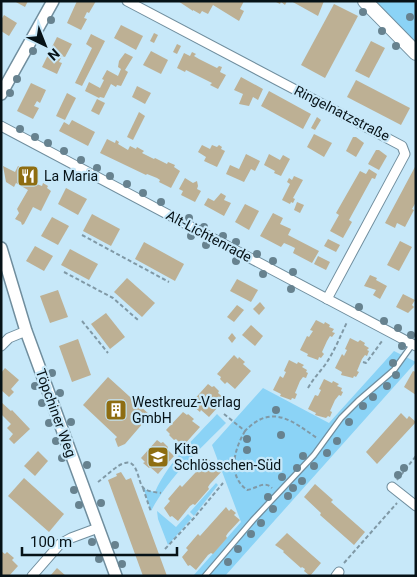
<svg xmlns="http://www.w3.org/2000/svg" width="417" height="577" viewBox="0 0 417 577" font-family="Roboto,sans-serif">
<rect width="100%" height="100%" fill="#c7e8f9"/>
<g fill="#8bd3f6">
<polygon points="374,1 416,1 416,44"/>
<polygon points="394,351 416,362 225,576 193,576 241,522 212,445 263,388 329,423"/>
<path d="M217,414L226,423C199,450 169,477 151,511L143,487L146,490L155,492C169,461 194,439 217,414Z"/>
<polygon points="216,483 218,485 194,516 190,512"/>
<polygon points="157,511 176,527 188,514 192,518 168,545 158,519"/>
</g>
<g fill="#bdb094">
<polygon points="14,1 28,1 25,7"/>
<polygon points="77,1 96,1 89,13 87,12 84,18 87,19 81,30 67,23"/>
<polygon points="178,1 244,1 240,9 244,11 239,21 213,5 208,14 202,11 200,14 193,10 193,11"/>
<polygon points="274,1 287,1 285,5 281,2 280,4"/>
<polygon points="291,1 324,1 318,16"/>
<polygon points="334,4 358,16 325,78 301,65"/>
<polygon points="4,15 17,23 9,36 1,31 1,20"/>
<polygon points="121,25 143,36 136,50 114,38"/>
<polygon points="154,33 158,35 154,43 150,41"/>
<polygon points="91,34 105,41 82,86 75,83 92,48 86,44"/>
<polygon points="57,37 72,44 65,57 62,56 59,62 62,63 57,74 42,67"/>
<polygon points="371,41 385,48 369,78 355,71"/>
<polygon points="177,44 181,46 177,54 173,52"/>
<polygon points="151,51 168,60 161,74 143,65"/>
<polygon points="192,52 196,54 194,56 199,59 217,68 219,66 222,67 220,72 226,75 218,89 210,85 212,83 186,70 185,72 177,68 184,53 190,56"/>
<polygon points="125,53 133,57 125,70 128,72 121,86 117,85 116,87 111,84 104,98 100,97 99,98 85,91 89,82 100,88 104,80 102,79 107,70 118,76 121,69 118,67 119,61"/>
<polygon points="241,77 263,89 258,100 253,97 249,106 239,104 243,94 234,90"/>
<polygon points="356,80 410,108 401,125 347,97"/>
<polygon points="31,83 46,90 40,103 37,101 34,106 39,108 33,119 17,111"/>
<polygon points="137,86 151,93 145,104 132,97"/>
<polygon points="269,91 311,114 303,129 261,106"/>
<polygon points="67,93 76,98 65,120 56,116"/>
<polygon points="97,99 105,103 99,115 91,111"/>
<polygon points="139,112 145,116 133,140 127,137"/>
<polygon points="317,117 321,120 315,130 311,128"/>
<polygon points="72,120 95,132 88,146 59,131 64,122 69,125"/>
<polygon points="314,134 332,143 324,157 307,147"/>
<polygon points="353,137 356,137 364,143 356,157 346,151"/>
<polygon points="107,139 115,143 116,140 119,142 118,144 128,150 130,146 136,149 137,147 144,151 142,153 154,159 155,158 167,164 168,162 175,165 174,167 180,171 171,188 159,182 160,180 157,178 147,174 146,175 100,153"/>
<polygon points="202,145 210,149 212,145 217,147 219,145 222,147 221,149 225,151 217,167 204,161 206,157 198,152"/>
<polygon points="376,150 379,150 387,156 379,170 368,164"/>
<polygon points="246,154 260,161 255,171 251,169 244,182 226,174 230,165 239,169"/>
<polygon points="269,154 280,160 283,155 290,159 281,176 274,173 275,171 264,165"/>
<polygon points="416,165 416,202 412,209 414,210 405,227 397,223 395,228 385,223"/>
<polygon points="3,166 15,172 18,166 38,177 34,183 42,186 43,183 48,186 47,188 51,191 41,211 33,207 24,224 22,225 21,222 15,219 19,213 17,209 28,190 16,183 14,187 6,182"/>
<polygon points="369,169 377,174 375,179 372,178 349,220 352,222 343,238 330,231 339,215 336,213 360,171 366,174"/>
<polygon points="294,176 303,180 293,198 295,199 293,203 291,202 290,204 282,200 290,184 287,182 289,178 292,180"/>
<polygon points="185,178 193,183 197,181 198,186 197,189 201,191 195,202 181,195 183,191 179,189"/>
<polygon points="66,188 87,199 78,215 58,204"/>
<polygon points="221,193 226,196 224,200 231,203 224,216 204,205 208,198 214,201"/>
<polygon points="297,202 304,205 300,213 294,210"/>
<polygon points="245,204 259,211 249,230 235,222"/>
<polygon points="273,213 283,218 280,224 291,229 288,235 319,251 312,263 293,253 295,248 291,246 284,243 281,247 260,236"/>
<polygon points="92,214 120,229 111,246 83,231"/>
<polygon points="52,217 69,226 58,245 41,236"/>
<polygon points="328,239 340,245 336,252 324,246"/>
<polygon points="400,241 412,247 399,271 387,265"/>
<polygon points="144,242 184,264 175,281 135,259"/>
<polygon points="35,246 53,256 44,271 26,261"/>
<polygon points="70,249 98,264 89,280 61,265"/>
<polygon points="318,256 330,262 326,270 314,264"/>
<polygon points="370,275 377,278 376,280 387,286 380,299 373,295 376,290 364,286"/>
<polygon points="127,278 155,303 142,317 114,292"/>
<polygon points="237,279 258,290 251,302 230,291"/>
<polygon points="58,290 68,317 50,323 40,296"/>
<polygon points="403,294 415,300 412,305 414,307 408,313 396,307"/>
<polygon points="260,302 265,308 259,315 253,309"/>
<polygon points="237,305 244,310 234,322 227,317"/>
<polygon points="106,313 125,337 110,349 91,324"/>
<polygon points="316,320 324,324 325,322 330,325 329,327 334,329 332,332 335,333 332,337 330,336 327,341 322,352 324,354 321,358 319,357 318,360 307,356 308,354 300,350 307,336 309,337 313,331 310,330"/>
<polygon points="251,325 263,336 255,346 242,335"/>
<polygon points="232,333 236,338 232,343 228,338"/>
<polygon points="350,338 358,342 360,340 365,343 364,345 369,348 367,350 369,351 367,356 365,355 362,359 357,371 359,372 356,377 354,376 353,378 341,375 342,372 335,368 342,354 344,356 347,350 345,349"/>
<polygon points="78,339 91,375 72,382 59,346"/>
<polygon points="234,355 238,359 239,357 245,362 243,364 251,371 235,389 227,382 225,384 220,379 221,377 217,374"/>
<polygon points="289,360 297,364 298,362 304,365 302,367 307,370 306,372 308,373 306,378 303,377 300,381 295,393 297,394 295,399 292,398 291,400 280,396 281,394 273,390 280,376 283,378 286,372 284,371"/>
<polygon points="5,368 19,380 11,389 14,392 9,397 1,390 1,373"/>
<polygon points="413,371 416,372 416,395 404,387"/>
<polygon points="108,377 150,415 125,444 118,447 115,439 117,437 83,405"/>
<polygon points="324,379 332,383 333,381 339,384 337,386 342,388 341,391 343,392 341,396 339,395 335,400 330,411 332,412 330,417 328,416 326,418 315,415 316,413 308,409 315,395 318,396 321,390 319,389"/>
<polygon points="208,384 212,387 214,386 219,391 218,393 225,399 209,417 201,410 200,412 194,407 196,405 192,402"/>
<polygon points="1,402 11,411 12,410 30,429 14,444 9,439 13,434 7,428 11,424 1,414"/>
<polygon points="183,412 187,415 188,414 194,419 192,421 200,427 183,446 176,439 174,440 169,435 170,434 166,430"/>
<polygon points="401,413 407,419 409,416 416,422 377,464 366,452"/>
<polygon points="157,440 161,443 163,442 168,447 167,449 174,456 158,474 150,467 149,468 143,463 145,462 141,458"/>
<polygon points="38,451 48,461 35,476 24,466"/>
<polygon points="208,459 212,462 213,460 218,464 216,466 222,471 210,484 208,487 209,489 195,505 193,504 190,506 178,521 172,516 170,517 164,508 170,501 168,499 180,485 182,487"/>
<polygon points="121,472 126,480 131,478 167,576 143,576 108,480 117,476 116,474"/>
<polygon points="24,478 64,514 49,532 8,496"/>
<polygon points="315,484 333,500 331,502 365,532 354,545 320,515 321,513 304,497"/>
<polygon points="226,507 229,511 231,509 236,513 234,515 240,520 228,533 226,536 227,538 213,554 211,553 208,555 196,570 190,565 188,566 182,557 188,550 186,548 198,534 200,536"/>
<polygon points="287,533 321,563 310,576 304,571 305,569 302,567 301,568 283,552 284,551 275,545"/>
<polygon points="1,551 5,554 7,552 14,558 12,560 18,566 9,576 1,576"/>
<polygon points="57,568 66,576 50,576"/>
</g>
<g fill="none" stroke-linecap="round" stroke-linejoin="round">
<g stroke="#708e9e" stroke-width="7">
<polyline id="service" points="205,576 253,520 314,455 341,418 358,401 394,370 412,345"/>
</g>
<g stroke="#708e9e" stroke-width="11">
<g id="minor">
<polyline points="127,1 402,146 405,154 327,299"/>
<polyline points="1,126 416,346"/>
<polyline points="1,346 9,338 26,331"/>
<polyline points="392,487 416,506"/>
<polyline points="32,576 60,544 71,538 98,528"/>
<polyline points="336,576 339,572"/>
</g>
</g>
<g stroke="#708e9e" stroke-width="14">
<g id="tertiary">
<polyline points="1,94 53,1"/>
<polyline points="1,248 26,331 116,576"/>
</g>
</g>
<g stroke="#708e9e" stroke-width="16">
<polyline id="primary" points="365,1 416,53"/>
</g>
<g stroke="#8099a6" stroke-width="2" stroke-dasharray="4 2.5" stroke-linecap="butt">
<polyline points="82,235 169,282"/>
<polyline points="64,272 113,298 138,320"/>
<polyline points="82,321 108,353"/>
<polyline points="363,362 366,363 382,341"/>
<path d="M308,388C313,379 319,373 325,365C334,352 340,337 347,322"/>
<path d="M224,414L245,431C272,403 292,421 317,438"/>
<path d="M245,431C234,450 227,475 247,490C256,489 264,480 272,488"/>
<polyline points="397,480 416,456"/>
<path d="M98,482C105,477 118,464 125,463C137,459 138,480 142,486C145,492 156,492 161,493"/>
<polyline points="143,488 151,512"/>
<polyline points="165,549 194,518 223,483"/>
<polyline points="344,563 397,503"/>
</g>
<use href="#service" stroke="#fff" stroke-width="4.5"/>
<use href="#minor" stroke="#fff" stroke-width="9"/>
<use href="#tertiary" stroke="#fff" stroke-width="11"/>
<use href="#primary" stroke="#fff" stroke-width="14"/>
</g>
<g fill="#67828f">
<circle cx="363" cy="12" r="4"/>
<circle cx="410" cy="17" r="4"/>
<circle cx="51" cy="20" r="4"/>
<circle cx="382" cy="31" r="4"/>
<circle cx="41" cy="38" r="4"/>
<circle cx="396" cy="46" r="4"/>
<circle cx="33" cy="51" r="4"/>
<circle cx="17" cy="79" r="4"/>
<circle cx="10" cy="93" r="4"/>
<circle cx="20" cy="129" r="4"/>
<circle cx="35" cy="137" r="4"/>
<circle cx="48" cy="143" r="4"/>
<circle cx="64" cy="151" r="4"/>
<circle cx="81" cy="160" r="4"/>
<circle cx="97" cy="168" r="4"/>
<circle cx="110" cy="176" r="4"/>
<circle cx="127" cy="184" r="4"/>
<circle cx="143" cy="193" r="4"/>
<circle cx="161" cy="202" r="4"/>
<circle cx="189" cy="218" r="4"/>
<circle cx="204" cy="227" r="4"/>
<circle cx="191" cy="236" r="4"/>
<circle cx="223" cy="236" r="4"/>
<circle cx="236" cy="242" r="4"/>
<circle cx="206" cy="245" r="4"/>
<circle cx="257" cy="254" r="4"/>
<circle cx="236" cy="261" r="4"/>
<circle cx="273" cy="261" r="4"/>
<circle cx="293" cy="272" r="4"/>
<circle cx="263" cy="274" r="4"/>
<circle cx="291" cy="289" r="4"/>
<circle cx="359" cy="307" r="4"/>
<circle cx="384" cy="321" r="4"/>
<circle cx="398" cy="328" r="4"/>
<circle cx="411" cy="335" r="4"/>
<circle cx="402" cy="346" r="4"/>
<circle cx="393" cy="363" r="4"/>
<circle cx="52" cy="373" r="4"/>
<circle cx="396" cy="375" r="4"/>
<circle cx="35" cy="386" r="4"/>
<circle cx="387" cy="386" r="4"/>
<circle cx="60" cy="393" r="4"/>
<circle cx="373" cy="397" r="4"/>
<circle cx="42" cy="403" r="4"/>
<circle cx="363" cy="406" r="4"/>
<circle cx="276" cy="410" r="4"/>
<circle cx="71" cy="422" r="4"/>
<circle cx="349" cy="422" r="4"/>
<circle cx="49" cy="423" r="4"/>
<circle cx="281" cy="435" r="4"/>
<circle cx="247" cy="439" r="4"/>
<circle cx="56" cy="441" r="4"/>
<circle cx="337" cy="441" r="4"/>
<circle cx="247" cy="450" r="4"/>
<circle cx="327" cy="453" r="4"/>
<circle cx="303" cy="456" r="4"/>
<circle cx="62" cy="458" r="4"/>
<circle cx="87" cy="465" r="4"/>
<circle cx="314" cy="466" r="4"/>
<circle cx="297" cy="468" r="4"/>
<circle cx="404" cy="468" r="4"/>
<circle cx="398" cy="475" r="4"/>
<circle cx="282" cy="477" r="4"/>
<circle cx="302" cy="481" r="4"/>
<circle cx="293" cy="488" r="4"/>
<circle cx="74" cy="490" r="4"/>
<circle cx="288" cy="496" r="4"/>
<circle cx="268" cy="497" r="4"/>
<circle cx="101" cy="503" r="4"/>
<circle cx="79" cy="505" r="4"/>
<circle cx="273" cy="509" r="4"/>
<circle cx="261" cy="523" r="4"/>
<circle cx="251" cy="534" r="4"/>
<circle cx="92" cy="542" r="4"/>
<circle cx="115" cy="545" r="4"/>
<circle cx="238" cy="549" r="4"/>
<circle cx="99" cy="559" r="4"/>
<circle cx="228" cy="562" r="4"/>
<circle cx="122" cy="564" r="4"/>
</g>
<defs>
<g id="restaurant-square" transform="scale(1.125)"><rect x="-9" y="-9" width="18" height="18" rx="4" fill="#8e6d11" stroke="#c7e8f9"/><path d="M-5-6h1v4h1v-4h1v4h1v-4h1v5L-1.5 .5V6h-2V.5L-5-1ZM5-6V6H3V1.5H1.5Q1.5-4 5-6Z" fill="#fff"/></g>
<g id="building-square" transform="scale(1.125)"><rect x="-9" y="-9" width="18" height="18" rx="4" fill="#8e6d11" stroke="#c7e8f9"/><path d="M-4-6H4V6H1V3H-1V6H-4ZM-2.5-4.3h1.7v1.8h-1.7ZM.8-4.3h1.7v1.8H.8ZM-2.5-1h1.7V.8h-1.7ZM.8-1h1.7V.8H.8Z" fill="#fff"/></g>
<g id="school-square" transform="scale(1.125)"><rect x="-9" y="-9" width="18" height="18" rx="4" fill="#8e6d11" stroke="#c7e8f9"/><path d="M0-5L7-2L0 1L-7-2ZM-4 1L0 2.5L4 1V4Q0 6-4 4Z" fill="#fff"/></g>
</defs>
<g fill-rule="evenodd">
<use href="#restaurant-square" x="28" y="176"/>
<use href="#building-square" x="116" y="410"/>
<use href="#school-square" x="158" y="457"/>
</g>
<g text-anchor="middle" dominant-baseline="central" stroke-width="4.5" stroke-linejoin="round" paint-order="stroke">
<g font-size="14" fill="#061217" stroke="#c7e8f9">
<text transform="translate(342 113) rotate(27)">Ringelnatzstraße</text>
<text transform="translate(209 236) rotate(28)">Alt-Lichtenrade</text>
<text transform="translate(56 413) rotate(70)">Töpchiner Weg</text>
</g>
<g font-size="14" fill="#061217" stroke="#c7e8f9" text-anchor="start">
<text x="44" y="176">La Maria</text>
<text x="132" y="402">Westkreuz-Verlag<tspan x="132" dy="16">GmbH</tspan></text>
<text x="174" y="449">Kita<tspan x="174" dy="16">Schlösschen-Süd</tspan></text>
</g>
</g>
<rect width="417" height="577" fill="none" stroke="#061217" stroke-width="5"/>
<g transform="translate(45 45) rotate(137)" stroke="#c7e8f9" stroke-width="4" paint-order="stroke">
<path d="M0-4L9 19L0 12L-9 19Z" fill="#061217"/>
<text y="-8" font-size="14" font-weight="bold" text-anchor="middle" fill="#061217">N</text>
</g>
<path d="M22 547v8h155v-8" fill="none" stroke="#061217" stroke-width="2.5"/>
<text x="30" y="547" font-size="15" fill="#061217" stroke="#c7e8f9" stroke-width="4" paint-order="stroke">100 m</text>
</svg>
